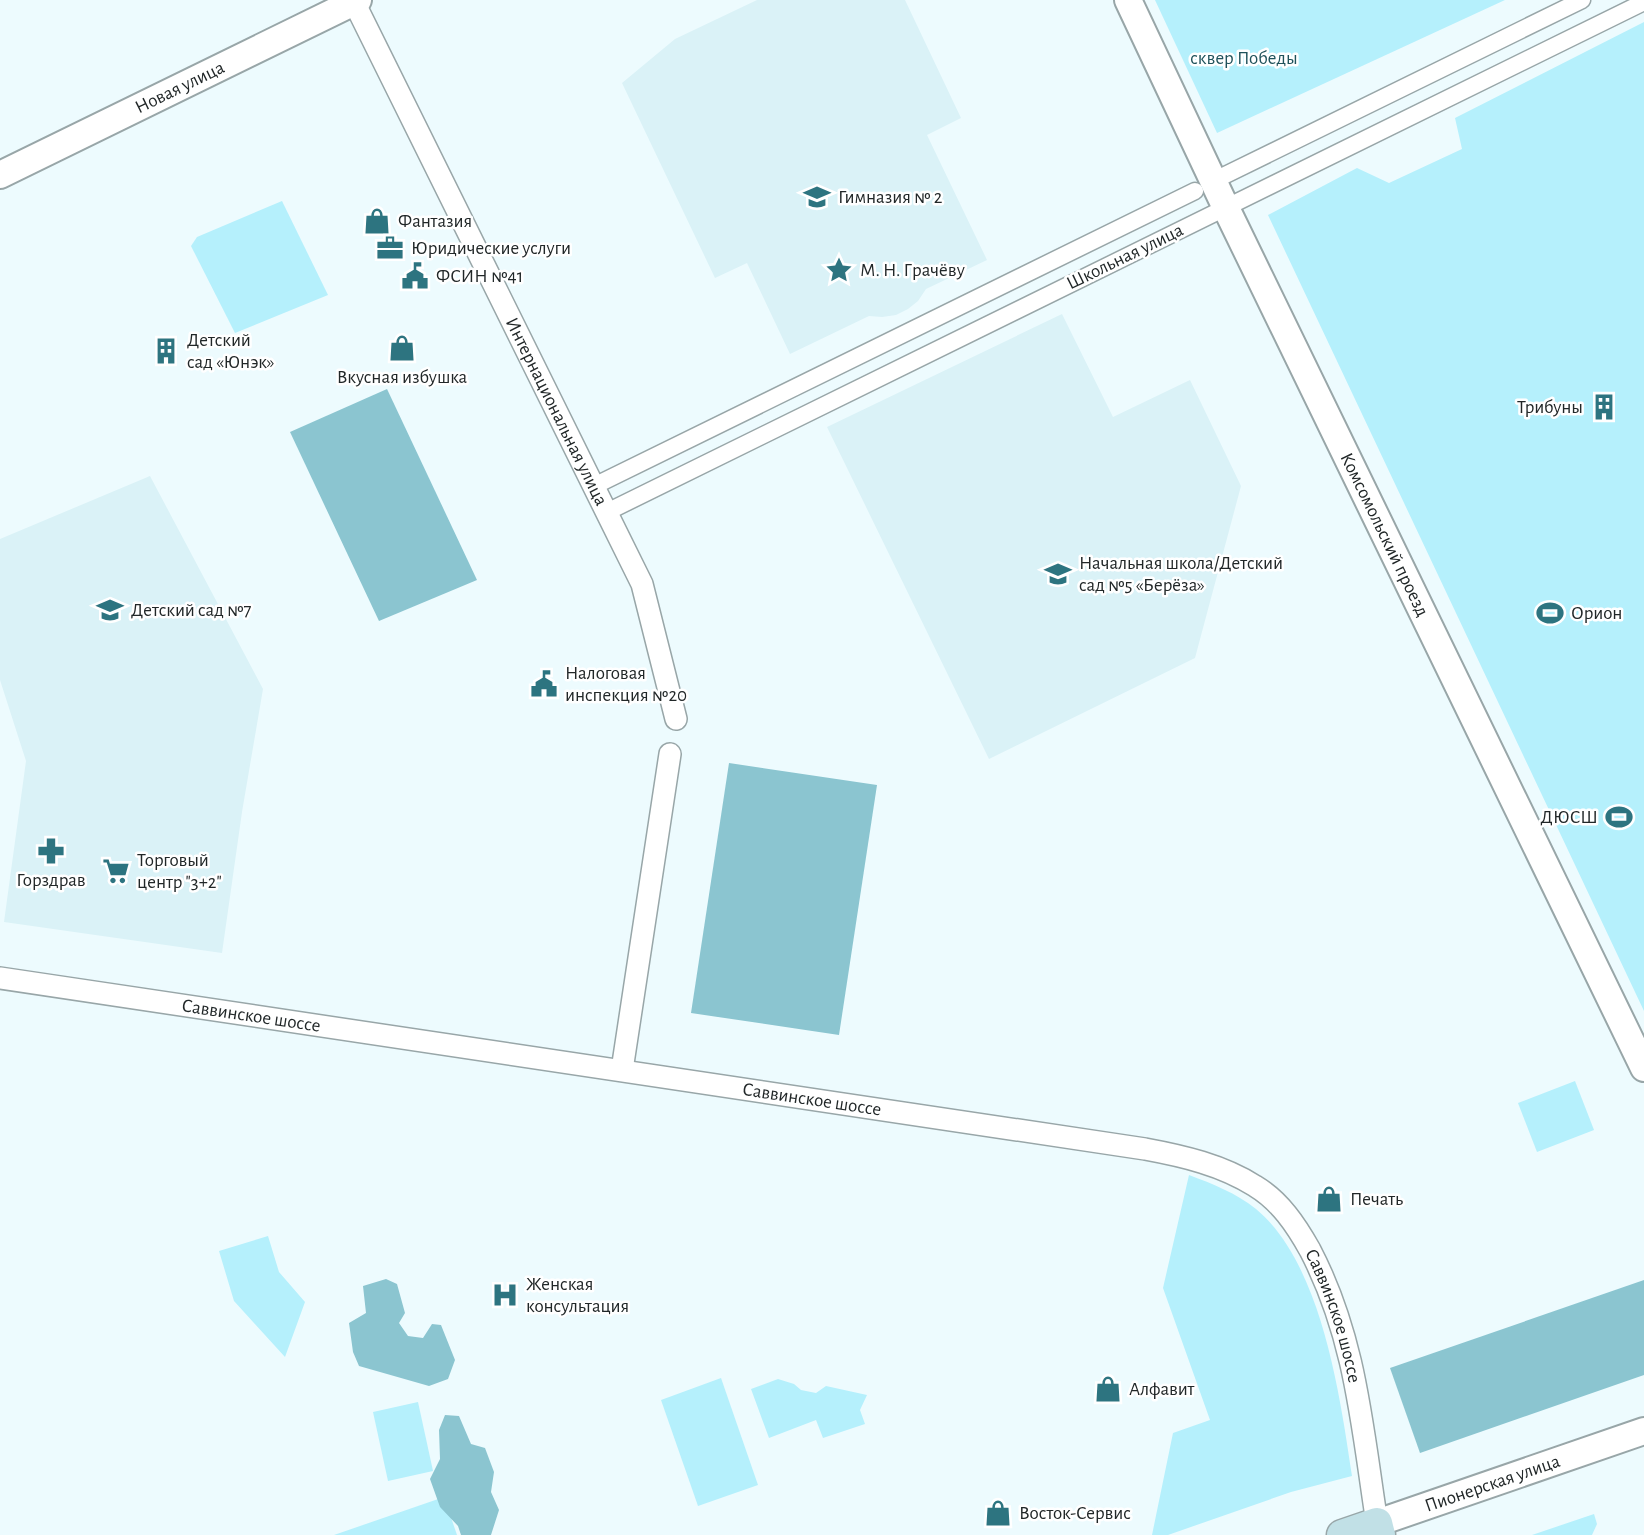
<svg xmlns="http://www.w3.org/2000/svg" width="1644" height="1535" viewBox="0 0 1644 1535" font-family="'Alegreya Sans',sans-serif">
<rect width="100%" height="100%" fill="#edfbfe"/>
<g fill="#daf2f7">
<polygon points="757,0 905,0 961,118 927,135 987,260 926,289 918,301 908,309 896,315 882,317 869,316 790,354 747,263 715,278 622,83 675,39"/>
<polygon points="1062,314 1113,417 1190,380 1241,486 1195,658 989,759 827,427"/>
<polygon points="150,476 263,689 242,812 222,953 4,922 26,761 0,680 0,539"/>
</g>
<g fill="#b5f0fc">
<polygon points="1155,0 1505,0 1217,133"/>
<polygon points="1644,22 1644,1011 1268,215 1357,168 1389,183 1462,149 1455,118"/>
<polygon points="282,201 328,295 235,333 191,246 197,237"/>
<polygon points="1575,1081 1594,1130 1537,1152 1518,1103"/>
<path d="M1189,1175C1213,1184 1236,1193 1256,1209C1322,1264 1340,1396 1352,1476L1291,1492L1168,1535H1152L1173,1433L1210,1420L1163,1288Z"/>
<polygon points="268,1236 279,1272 305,1302 285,1357 234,1301 219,1251"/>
<polygon points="721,1378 758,1485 698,1506 661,1400"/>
<polygon points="778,1379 794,1384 801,1390 816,1393 826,1386 867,1395 860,1410 865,1424 823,1438 816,1420 769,1438 751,1389"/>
<polygon points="418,1402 433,1471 388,1481 373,1412"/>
<polygon points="444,1497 457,1535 334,1535"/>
<polygon points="1594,1514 1597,1524 1592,1535 1532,1535"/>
</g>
<g fill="#8bc5d0">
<polygon points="387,389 477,580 379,621 290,432"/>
<polygon points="729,763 877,785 839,1035 691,1013"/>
<polygon points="386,1279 397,1284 405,1313 399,1323 408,1336 423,1338 432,1324 441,1325 455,1360 448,1379 429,1386 359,1366 353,1352 349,1323 366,1313 363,1286"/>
<polygon points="1644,1280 1644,1375 1420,1453 1390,1368"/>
<polygon points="445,1415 459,1416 471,1444 485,1448 494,1472 491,1492 499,1510 491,1535 461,1535 458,1526 440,1507 430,1479 440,1459 439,1430"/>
</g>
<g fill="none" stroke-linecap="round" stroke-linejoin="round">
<g stroke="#98a6a8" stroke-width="19">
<g id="pedestrian">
<polyline points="1213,181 1582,0"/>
<polyline points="594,486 1195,191"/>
<polyline points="607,512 1644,2"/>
</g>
</g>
<g stroke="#98a6a8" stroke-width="24">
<g id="minor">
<path id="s1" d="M354,2L642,584L676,719"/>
<path id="s2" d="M0,978L1145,1149C1183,1156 1222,1165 1255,1186C1280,1201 1296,1225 1310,1250C1356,1338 1362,1427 1377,1523L1376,1535"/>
<polyline points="622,1070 670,754"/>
</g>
</g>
<g stroke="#98a6a8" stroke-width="30">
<g id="tertiary">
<path id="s3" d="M1128,0L1226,208L1644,1068"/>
<path id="s4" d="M0,175L358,0"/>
<path id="s5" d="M1377,1523L1644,1431"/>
</g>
</g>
<g stroke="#98a6a8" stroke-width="33">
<polyline id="secondary" points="1342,1535 1377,1523 1380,1535"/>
</g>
<use href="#pedestrian" stroke="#fff" stroke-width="16"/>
<use href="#minor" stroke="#fff" stroke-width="21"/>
<use href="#tertiary" stroke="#fff" stroke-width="26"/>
<use href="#secondary" stroke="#c1e0e6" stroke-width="30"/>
</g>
<defs>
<g id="school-bare" transform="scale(2.1)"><path d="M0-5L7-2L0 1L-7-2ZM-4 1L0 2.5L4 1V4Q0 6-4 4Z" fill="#2d7480" stroke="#fff" stroke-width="2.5" paint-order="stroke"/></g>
<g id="shop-bare" transform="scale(2.1)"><path d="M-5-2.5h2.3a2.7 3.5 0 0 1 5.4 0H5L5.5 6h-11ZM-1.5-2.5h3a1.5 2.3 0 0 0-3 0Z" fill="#2d7480" stroke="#fff" stroke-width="2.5" paint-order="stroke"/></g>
<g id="office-bare" transform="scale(2.1)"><path d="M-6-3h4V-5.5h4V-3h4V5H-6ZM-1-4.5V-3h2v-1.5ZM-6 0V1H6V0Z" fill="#2d7480" stroke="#fff" stroke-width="2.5" paint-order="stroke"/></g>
<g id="sight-bare" transform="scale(2.1)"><path d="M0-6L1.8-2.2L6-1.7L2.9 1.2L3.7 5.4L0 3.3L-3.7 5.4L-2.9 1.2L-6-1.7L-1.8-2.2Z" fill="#2d7480" stroke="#fff" stroke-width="2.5" paint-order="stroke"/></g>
<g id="civic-bare" transform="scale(2.1)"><path d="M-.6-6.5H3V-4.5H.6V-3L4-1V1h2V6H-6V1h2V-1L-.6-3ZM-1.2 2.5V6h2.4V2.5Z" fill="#2d7480" stroke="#fff" stroke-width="2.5" paint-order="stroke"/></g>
<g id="building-bare" transform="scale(2.1)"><path d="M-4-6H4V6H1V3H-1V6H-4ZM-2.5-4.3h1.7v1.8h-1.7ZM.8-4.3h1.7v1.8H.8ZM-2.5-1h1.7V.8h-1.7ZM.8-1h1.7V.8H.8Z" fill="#2d7480" stroke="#fff" stroke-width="2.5" paint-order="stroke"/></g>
<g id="stadium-bare" transform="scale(2.1)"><path d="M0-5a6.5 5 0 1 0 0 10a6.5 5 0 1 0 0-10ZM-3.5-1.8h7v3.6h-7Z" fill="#2d7480" stroke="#fff" stroke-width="2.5" paint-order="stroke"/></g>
<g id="pharmacy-bare" transform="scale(2.1)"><path d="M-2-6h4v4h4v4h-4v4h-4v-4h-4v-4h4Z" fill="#2d7480" stroke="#fff" stroke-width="2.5" paint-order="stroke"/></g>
<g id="supermarket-bare" transform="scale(2.1)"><path d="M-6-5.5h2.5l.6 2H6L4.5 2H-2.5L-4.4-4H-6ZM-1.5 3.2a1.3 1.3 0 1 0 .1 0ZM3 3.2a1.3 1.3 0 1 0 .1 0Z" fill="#2d7480" stroke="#fff" stroke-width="2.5" paint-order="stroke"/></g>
<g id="hospital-bare" transform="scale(2.1)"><path d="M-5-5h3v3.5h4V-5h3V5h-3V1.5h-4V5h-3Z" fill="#2d7480" stroke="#fff" stroke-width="2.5" paint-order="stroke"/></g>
</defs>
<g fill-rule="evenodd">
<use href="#school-bare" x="817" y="197"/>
<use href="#shop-bare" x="377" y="221"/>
<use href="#office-bare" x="390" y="248"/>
<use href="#sight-bare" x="839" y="270"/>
<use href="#civic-bare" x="415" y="276"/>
<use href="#shop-bare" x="402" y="348"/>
<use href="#building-bare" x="166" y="351"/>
<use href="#building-bare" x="1604" y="407"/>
<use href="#school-bare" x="1058" y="574"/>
<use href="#school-bare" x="110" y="610"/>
<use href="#stadium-bare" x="1550" y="613"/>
<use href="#civic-bare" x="544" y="684"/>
<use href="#stadium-bare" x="1619" y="817"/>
<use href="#pharmacy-bare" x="51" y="851"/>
<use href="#supermarket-bare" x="116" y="871"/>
<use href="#shop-bare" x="1329" y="1199"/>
<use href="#hospital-bare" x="505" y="1295"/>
<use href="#shop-bare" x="1108" y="1389"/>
<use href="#shop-bare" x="998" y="1513"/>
</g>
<g text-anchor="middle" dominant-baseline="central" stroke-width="5" stroke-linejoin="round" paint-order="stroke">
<g font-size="19" fill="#1f525b" stroke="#fff">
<text x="1244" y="58">сквер Победы</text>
</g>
<g font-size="19" fill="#212728" stroke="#fff">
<text stroke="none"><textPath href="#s4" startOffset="200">Новая улица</textPath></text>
<text transform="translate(1125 257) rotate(-26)">Школьная улица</text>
<text stroke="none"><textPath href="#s1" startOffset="457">Интернациональная улица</textPath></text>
<text stroke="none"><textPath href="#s3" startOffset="593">Комсомольский проезд</textPath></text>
<text stroke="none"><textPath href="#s2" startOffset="254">Саввинское шоссе</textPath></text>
<text stroke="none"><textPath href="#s2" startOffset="821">Саввинское шоссе</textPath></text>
<text stroke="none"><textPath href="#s2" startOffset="1430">Саввинское шоссе</textPath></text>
<text stroke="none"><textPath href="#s5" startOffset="122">Пионерская улица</textPath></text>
</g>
<g font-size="19" fill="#212728" stroke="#fff" text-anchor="start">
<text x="838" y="197">Гимназия № 2</text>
<text x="398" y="221">Фантазия</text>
<text x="411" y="248">Юридические услуги</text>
<text x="860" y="270">М. Н. Грачёву</text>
<text x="436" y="276">ФСИН №41</text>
<text x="187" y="340">Детский<tspan x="187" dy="22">сад «Юнэк»</tspan></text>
<text x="402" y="377" text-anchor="middle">Вкусная избушка</text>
<text x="1583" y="407" text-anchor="end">Трибуны</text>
<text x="1079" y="563">Начальная школа/Детский<tspan x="1079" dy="22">сад №5 «Берёза»</tspan></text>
<text x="131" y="610">Детский сад №7</text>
<text x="1571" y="613">Орион</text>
<text x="565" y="673">Налоговая<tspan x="565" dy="22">инспекция №20</tspan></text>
<text x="1598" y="817" text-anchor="end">ДЮСШ</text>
<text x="137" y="860">Торговый<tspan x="137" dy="22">центр "3+2"</tspan></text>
<text x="51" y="880" text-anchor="middle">Горздрав</text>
<text x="1350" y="1199">Печать</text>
<text x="526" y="1284">Женская<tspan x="526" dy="22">консультация</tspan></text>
<text x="1129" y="1389">Алфавит</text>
<text x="1019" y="1513">Восток-Сервис</text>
</g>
</g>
</svg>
